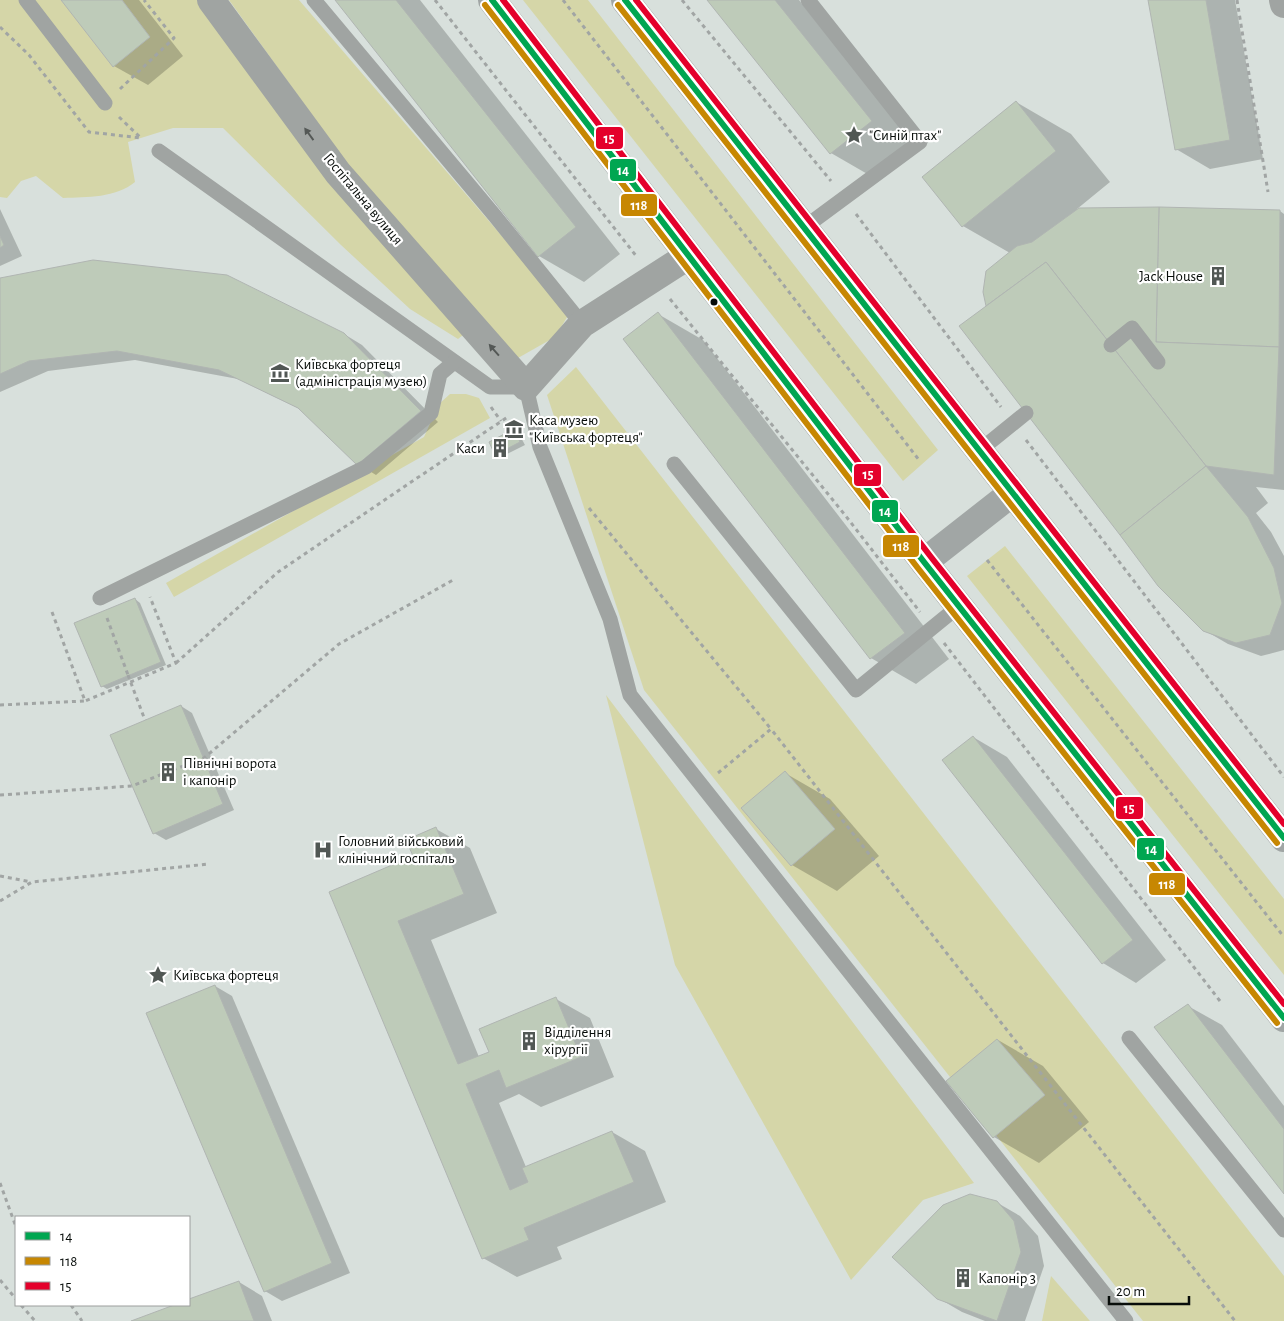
<svg xmlns="http://www.w3.org/2000/svg" width="1284" height="1321" viewBox="0 0 1284 1321" font-family="'Alegreya Sans',sans-serif">
<rect width="100%" height="100%" fill="#d8e0dc"/>
<g fill="#d5d6a8">
<path d="M0,0H201L468,331L458,339L410,309L341,245L223,128H173L128,142L135,182C116,198 87,197 63,198L36,176L21,181L7,198L0,197Z"/>
<polygon points="229,0 299,0 569,314 555,337 518,358 353,172"/>
<polygon points="523,0 588,0 938,450 903,481"/>
<polygon points="576,367 1284,1276 1284,1321 1143,1321 644,690 547,395"/>
<polygon points="450,394 466,394 479,398 490,418 174,597 166,583 424,437 439,404"/>
<polygon points="1005,546 1284,899 1284,975 967,576"/>
<polygon points="606,695 974,1183 923,1200 851,1280 675,965"/>
<polygon points="1051,1276 1090,1321 1042,1321"/>
</g>
<g fill="#0003">
<polygon points="62,0 139,0 183,56 148,85 114,66"/>
<polygon points="336,0 420,0 620,254 584,282 539,256"/>
<polygon points="709,0 799,0 916,147 876,179 831,153"/>
<polygon points="1150,0 1235,0 1263,159 1210,169 1176,149"/>
<polygon points="1016,102 1071,134 1110,182 1077,209 1159,208 1280,211 1284,214 1284,490 1256,487 1268,503 1256,513 1271,532 1284,556 1284,650 1261,656 1228,644 1204,630 988,306 984,292 1010,253 963,226"/>
<polygon points="0,209 22,256 0,266"/>
<polygon points="0,279 344,334 362,345 438,422 376,475 358,464 302,410 238,379 135,360 48,371 0,392"/>
<polygon points="658,314 703,340 949,659 916,684 871,658 625,339"/>
<polygon points="514,431 519,434 525,445 501,457 496,454"/>
<polygon points="135,599 140,603 166,665 107,689 102,686"/>
<polygon points="181,706 192,713 234,810 166,840 154,833"/>
<polygon points="973,737 1007,757 1166,960 1136,983 1103,963"/>
<polygon points="785,773 830,799 879,856 837,891 792,865 743,808"/>
<polygon points="436,829 470,848 497,913 431,940 479,1057 490,1052 556,999 590,1018 614,1077 541,1107 519,1094 499,1103 526,1167 612,1132 645,1151 666,1202 557,1247 562,1259 517,1277 483,1258 330,892 415,857"/>
<polygon points="215,986 232,996 350,1273 282,1301 265,1291"/>
<polygon points="1188,1006 1222,1025 1284,1106 1284,1192"/>
<polygon points="998,1040 1043,1066 1089,1122 1039,1163 994,1137"/>
<polygon points="996,1202 1020,1216 1038,1236 1044,1266 1025,1321 985,1321 962,1312 938,1298"/>
<polygon points="239,1282 262,1296 272,1321 134,1321 178,1305 189,1305 189,1301"/>
</g>
<g fill="#becbb9" stroke="#b0b5b2">
<polygon points="61,0 122,0 150,37 113,67"/>
<polygon points="335,0 396,0 576,227 538,257"/>
<polygon points="707,0 775,0 872,121 830,154"/>
<polygon points="1148,0 1206,0 1230,140 1175,150"/>
<polygon points="1016,101 1056,151 962,227 922,177"/>
<polygon points="1159,207 1280,210 1279,347 1156,342"/>
<polygon points="1159,207 1156,342 1279,347 1274,475 1206,466 1046,262 986,306 983,292 986,271 1017,246 1032,242 1079,208"/>
<polygon points="0,236 4,245 0,248"/>
<polygon points="93,260 227,275 344,333 421,411 357,465 298,408 219,370 117,351 29,361 0,374 0,278"/>
<polygon points="1046,262 1206,466 1120,535 959,326"/>
<polygon points="658,312 905,633 870,659 623,339"/>
<polygon points="514,429 520,442 495,455 489,442"/>
<polygon points="1206,466 1248,517 1274,568 1282,603 1270,635 1236,643 1203,631 1158,586 1120,535"/>
<polygon points="135,598 161,662 101,687 74,623"/>
<polygon points="181,705 223,804 153,834 110,735"/>
<polygon points="973,736 1133,940 1102,964 942,760"/>
<polygon points="785,771 835,829 791,866 741,808"/>
<polygon points="436,827 464,894 398,921 458,1064 489,1052 479,1029 556,997 581,1057 506,1088 499,1070 466,1084 510,1190 528,1182 522,1168 612,1131 634,1182 524,1228 529,1240 482,1259 329,892 413,856 406,840"/>
<polygon points="215,985 332,1263 264,1292 146,1013"/>
<polygon points="1188,1004 1284,1129 1284,1194 1154,1027"/>
<polygon points="997,1039 1045,1095 993,1138 946,1081"/>
<polygon points="970,1194 997,1201 1014,1221 1021,1252 997,1321 937,1299 892,1257 943,1205"/>
<polygon points="239,1281 254,1321 131,1321 174,1305 189,1305 189,1299"/>
</g>
<g fill="none" stroke-linecap="round" stroke-linejoin="round">
<g stroke="#a1a5a4" stroke-width="3" stroke-dasharray="4 4" stroke-linecap="butt">
<polyline points="435,0 637,257"/>
<polyline points="563,0 919,460"/>
<polyline points="682,0 831,181"/>
<polyline points="1237,0 1268,192"/>
<polyline points="0,27 29,55 89,132 141,138"/>
<polyline points="120,89 174,38 144,0"/>
<polyline points="119,117 142,139"/>
<polyline points="856,214 1001,407"/>
<polyline points="670,299 845,515 920,612"/>
<polyline points="491,407 501,421"/>
<polyline points="1026,440 1284,777"/>
<polyline points="589,508 771,729"/>
<polyline points="987,560 1284,937"/>
<polyline points="52,612 85,701 176,663 150,597"/>
<polyline points="107,618 128,675"/>
<polyline points="944,643 1220,1001"/>
<polyline points="176,663 278,572 509,416"/>
<polyline points="0,705 85,701"/>
<polyline points="718,773 771,729 1235,1321"/>
<polyline points="0,795 132,786 204,758 339,644 453,580"/>
<polyline points="0,876 31,882"/>
<polyline points="0,901 32,882 209,864"/>
<polyline points="0,1183 16,1227"/>
<polyline points="0,1280 16,1299"/>
<polyline points="21,1305 35,1321"/>
<polyline points="71,1305 82,1321"/>
</g>
<g stroke="#a0a4a2" stroke-width="15">
<polyline points="26,0 105,103"/>
<polyline points="314,0 495,216 582,324"/>
<polyline points="159,151 490,387 526,387 540,447 610,619 630,695 1126,1321"/>
<polyline points="805,227 920,142 808,0"/>
<polyline points="1111,345 1132,328 1158,362"/>
<polyline points="979,451 1026,413"/>
<polyline points="674,464 856,690 959,606"/>
<polyline points="100,598 366,467 431,413 440,374 454,362"/>
<polyline points="1129,1038 1284,1230"/>
</g>
<g stroke="#a0a4a2" stroke-width="28">
<polyline points="211,0 338,173 526,387 582,324 688,256"/>
<polyline points="1283,0 1284,4"/>
</g>
<g stroke="#a1a6a5" stroke-width="28">
<polyline points="492,0 924,562 1284,1018"/>
<polyline points="625,0 1284,838"/>
<polyline points="924,562 1012,493"/>
</g>
<polyline stroke="#a1a5a4" stroke-width="3" stroke-dasharray="4 4" stroke-linecap="butt" points="128,675 145,720"/>
<g stroke="#fff" stroke-width="10">
<g id="bus-1">
<polyline points="492,0 924,562 1284,1018"/>
<polyline points="625,0 1284,838"/>
</g>
</g>
<g stroke="#fff" stroke-width="10">
<g id="bus-2">
<polyline points="485,5 917,567 1277,1023"/>
<polyline points="618,5 1277,843"/>
</g>
</g>
<g stroke="#fff" stroke-width="10">
<g id="bus-3">
<polyline points="503,0 931,557 1284,1004"/>
<polyline points="636,0 1284,824"/>
</g>
</g>
<use href="#bus-1" stroke="#00a651" stroke-width="6"/>
<use href="#bus-2" stroke="#c78702" stroke-width="6"/>
<use href="#bus-3" stroke="#e4002b" stroke-width="6"/>
</g>
<defs><path id="oneway-solid" d="M-6-.8H1V-3.2L6.5 0L1 3.2V.8H-6Z" transform="scale(1.25)"/></defs>
<g fill="#545856">
<use href="#oneway-solid" transform="translate(309 134) rotate(-126)"/>
<use href="#oneway-solid" transform="translate(494 350) rotate(-131)"/>
</g>
<defs>
<g id="sight-bare" transform="scale(1.5)"><path d="M0-6L1.8-2.2L6-1.7L2.9 1.2L3.7 5.4L0 3.3L-3.7 5.4L-2.9 1.2L-6-1.7L-1.8-2.2Z" fill="#515754" stroke="#fff" stroke-width="2.5" paint-order="stroke"/></g>
<g id="building-bare" transform="scale(1.5)"><path d="M-4-6H4V6H1V3H-1V6H-4ZM-2.5-4.3h1.7v1.8h-1.7ZM.8-4.3h1.7v1.8H.8ZM-2.5-1h1.7V.8h-1.7ZM.8-1h1.7V.8H.8Z" fill="#515754" stroke="#fff" stroke-width="2.5" paint-order="stroke"/></g>
<g id="museum-bare" transform="scale(1.5)"><path d="M0-6L6-3V-2H-6V-3ZM-5-1h2V3h-2ZM-1-1h2V3h-2ZM3-1h2V3H3ZM-6 4H6V6H-6Z" fill="#515754" stroke="#fff" stroke-width="2.5" paint-order="stroke"/></g>
<g id="hospital-bare" transform="scale(1.5)"><path d="M-5-5h3v3.5h4V-5h3V5h-3V1.5h-4V5h-3Z" fill="#515754" stroke="#fff" stroke-width="2.5" paint-order="stroke"/></g>
</defs>
<g fill-rule="evenodd">
<use href="#sight-bare" x="854" y="135"/>
<use href="#building-bare" x="1218" y="276"/>
<use href="#museum-bare" x="280" y="373"/>
<use href="#museum-bare" x="514" y="429"/>
<use href="#building-bare" x="500" y="448"/>
<use href="#building-bare" x="168" y="772"/>
<use href="#hospital-bare" x="323" y="850"/>
<use href="#sight-bare" x="158" y="975"/>
<use href="#building-bare" x="529" y="1041"/>
<use href="#building-bare" x="963" y="1278"/>
</g>
<circle fill="#080d0a" stroke="#fff" stroke-width="2" cx="714" cy="302" r="4.5"/>
<g text-anchor="middle" dominant-baseline="central" stroke-width="4.5" stroke-linejoin="round" paint-order="stroke">
<g font-size="15" fill="#080d0a" stroke="#fff" text-anchor="start">
<text x="869" y="135">"Синій птах"</text>
<text x="1203" y="276" text-anchor="end">Jack House</text>
<text x="295" y="364">Київська фортеця<tspan x="295" dy="17">(адміністрація музею)</tspan></text>
<text x="529" y="420">Каса музею<tspan x="529" dy="17">"Київська фортеця"</tspan></text>
<text x="485" y="448" text-anchor="end">Каси</text>
<text x="183" y="763">Північні ворота<tspan x="183" dy="17">і капонір</tspan></text>
<text x="338" y="841">Головний військовий<tspan x="338" dy="17">клінічний госпіталь</tspan></text>
<text x="173" y="975">Київська фортеця</text>
<text x="544" y="1032">Відділення<tspan x="544" dy="17">хірургії</tspan></text>
<text x="978" y="1278">Капонір 3</text>
</g>
<g font-size="15" fill="#080d0a" stroke="#fff">
<text transform="translate(363 199) rotate(50)">Госпітальна вулиця</text>
</g>
</g>
<g stroke="#fff" stroke-width="2">
<rect x="595" y="126" width="29" height="24" rx="5" fill="#e4002b"/>
<rect x="609" y="158" width="28" height="24" rx="5" fill="#00a651"/>
<rect x="620" y="193" width="38" height="24" rx="5" fill="#c78702"/>
<rect x="853" y="463" width="29" height="24" rx="5" fill="#e4002b"/>
<rect x="871" y="499" width="28" height="24" rx="5" fill="#00a651"/>
<rect x="882" y="534" width="38" height="24" rx="5" fill="#c78702"/>
<rect x="1115" y="796" width="29" height="24" rx="5" fill="#e4002b"/>
<rect x="1136" y="837" width="29" height="24" rx="5" fill="#00a651"/>
<rect x="1148" y="872" width="38" height="24" rx="5" fill="#c78702"/>
</g>
<g font-size="14" text-anchor="middle" font-weight="bold" fill="#fff">
<text x="609" y="143">15</text>
<text x="623" y="175">14</text>
<text x="639" y="210">118</text>
<text x="868" y="479">15</text>
<text x="885" y="516">14</text>
<text x="901" y="551">118</text>
<text x="1129" y="813">15</text>
<text x="1151" y="854">14</text>
<text x="1167" y="889">118</text>
</g>
<rect x="15" y="1216" width="175" height="90" fill="#ffffff" stroke="#9c9e9d"/>
<rect x="25" y="1232" width="25" height="8" fill="#00a651" stroke="#9c9e9d"/>
<text x="60" y="1241" font-size="15" fill="#080d0a">14</text>
<rect x="25" y="1257" width="25" height="8" fill="#c78702" stroke="#9c9e9d"/>
<text x="60" y="1266" font-size="15" fill="#080d0a">118</text>
<rect x="25" y="1282" width="25" height="8" fill="#e4002b" stroke="#9c9e9d"/>
<text x="60" y="1291" font-size="15" fill="#080d0a">15</text>
<path d="M1109 1296v8h80v-8" fill="none" stroke="#080d0a" stroke-width="2.5"/>
<text x="1116" y="1296" font-size="15" fill="#080d0a" stroke="#ffffff" stroke-width="4" paint-order="stroke">20 m</text>
</svg>
